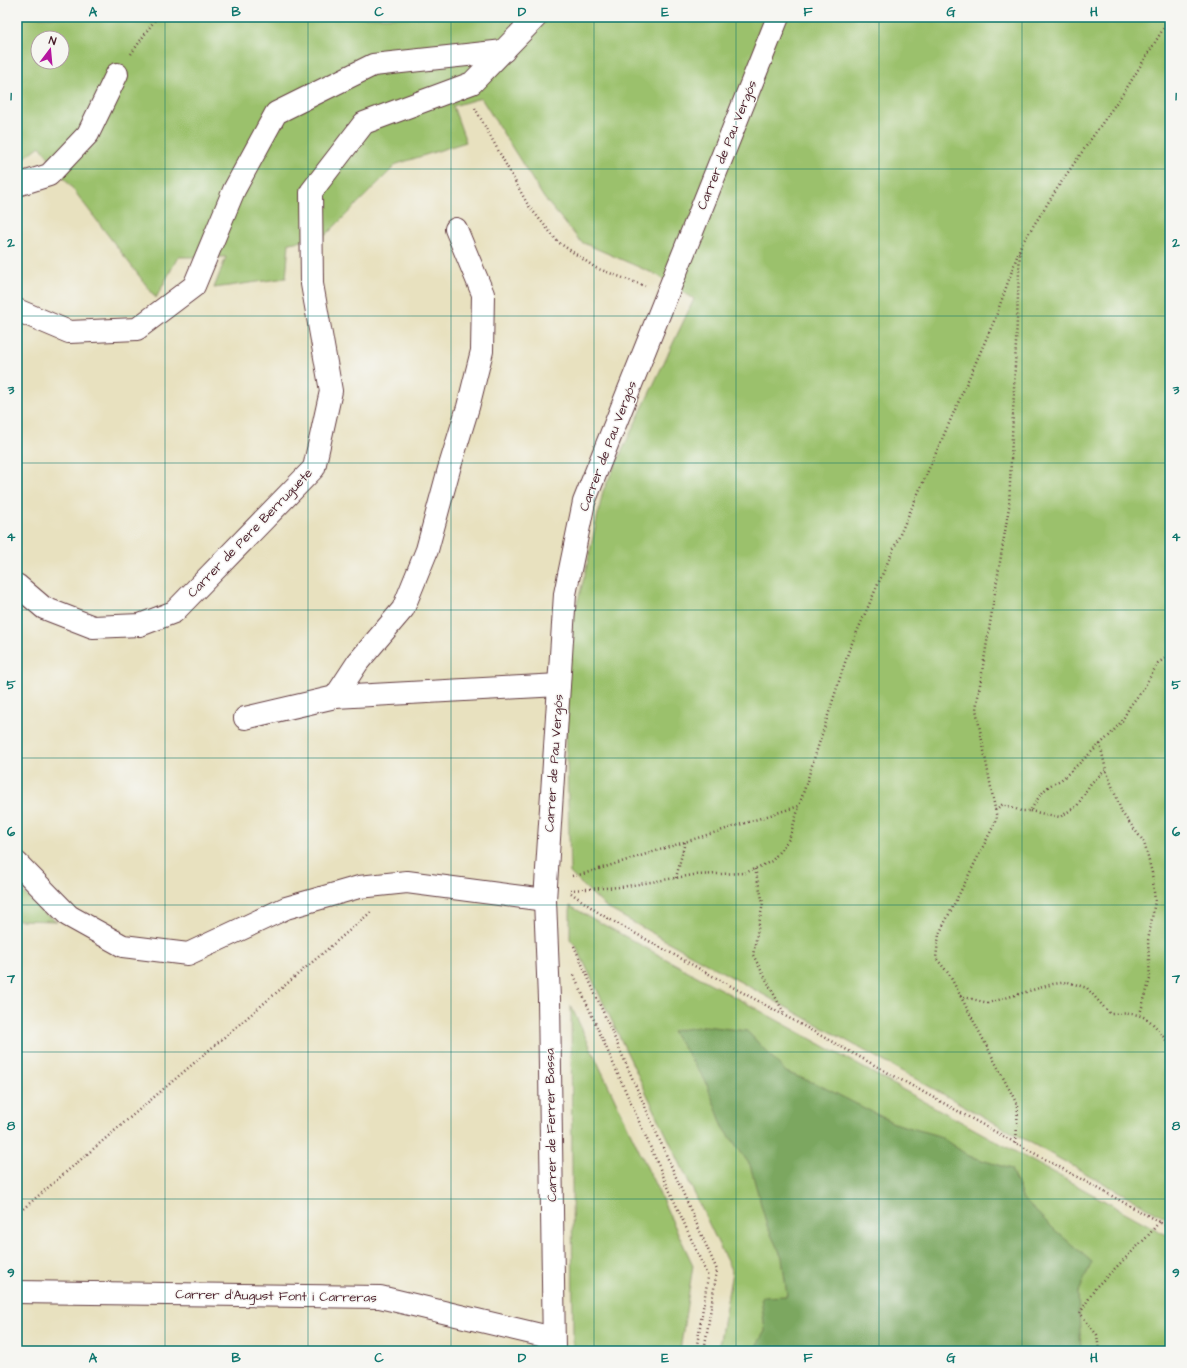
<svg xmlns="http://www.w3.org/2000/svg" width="1187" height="1368" viewBox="0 0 1187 1368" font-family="'Architects Daughter',sans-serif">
<rect width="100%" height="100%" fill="#f6f6f2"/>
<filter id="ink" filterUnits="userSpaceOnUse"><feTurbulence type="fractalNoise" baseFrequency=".025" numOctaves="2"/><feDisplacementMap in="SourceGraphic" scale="8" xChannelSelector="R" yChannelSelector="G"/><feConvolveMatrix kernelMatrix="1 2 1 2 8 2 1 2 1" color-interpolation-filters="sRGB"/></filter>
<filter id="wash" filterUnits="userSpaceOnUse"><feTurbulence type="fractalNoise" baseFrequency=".012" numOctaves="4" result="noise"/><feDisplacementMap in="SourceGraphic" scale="16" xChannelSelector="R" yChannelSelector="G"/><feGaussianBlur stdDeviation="0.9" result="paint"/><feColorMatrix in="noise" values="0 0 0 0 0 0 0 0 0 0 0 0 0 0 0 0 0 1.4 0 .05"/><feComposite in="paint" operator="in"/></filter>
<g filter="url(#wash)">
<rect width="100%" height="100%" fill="#e8e1bf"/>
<g fill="#9bc16c" stroke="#72704c" fill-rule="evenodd">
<path d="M17,17H1170V1220L607,908L570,873L565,686L573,619L585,574L603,491L694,299L657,275L581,242L544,198L481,98L453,106L466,142L397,164L323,238L289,243L286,278L214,288L226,257H178L156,298L40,146L17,163ZM38,38H62V62H38Z"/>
<polygon points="17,886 43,913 57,921 17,920"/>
<polygon points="570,906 1170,1237 1170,1351 718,1351 732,1272 577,948 570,939"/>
<polygon points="571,1006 693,1265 680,1351 573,1351"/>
</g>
<polygon fill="#7ca760" stroke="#636346" points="705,1026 747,1031 786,1072 819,1085 894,1123 939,1136 969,1156 1011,1169 1023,1199 1056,1231 1092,1262 1078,1293 1081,1351 753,1351 765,1331 761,1297 787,1296 782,1258 767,1226 750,1165 723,1127 705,1080 672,1031"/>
</g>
<g filter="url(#ink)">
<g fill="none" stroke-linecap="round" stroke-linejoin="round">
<g stroke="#623c41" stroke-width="24">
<g id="street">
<polyline points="17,185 49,175 88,134 117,74"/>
<polyline points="17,310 69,332 137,329 194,286 234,190 276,113 373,65 504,51"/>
<polyline points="17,585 44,608 93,627 140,625 174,612 314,468 331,391 312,284 311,192 364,123 472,83 536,17"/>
<polyline points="335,697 358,662 403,609 427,550 449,469 468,407 482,351 483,294 456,229"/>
<polyline points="245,718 335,697 559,685"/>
<polyline points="17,863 69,916 123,946 188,954 286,908 359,887 407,882 545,900"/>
<polyline points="17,1292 380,1297 553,1338"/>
<polyline points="554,1351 549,999 545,900 565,594 584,502 778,17"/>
</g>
</g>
<g stroke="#623c41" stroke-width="2.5" stroke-dasharray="1 3" stroke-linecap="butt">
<polyline points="131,54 157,17"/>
<polyline points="475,108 528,205 558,242 596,268 645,286"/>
<polyline points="1100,744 1106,770 1122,813 1144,842 1152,873 1155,901 1148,941 1150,979 1140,1014"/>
<path d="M995,810L1003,804L1021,811H1030C1040,796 1043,787 1061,780L1109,736L1122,721L1130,706L1142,691L1158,663L1170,655"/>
<polyline points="1030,811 1060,817 1077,806 1091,783 1106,770"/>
<polyline points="755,869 763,903 753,955 785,1015"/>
<polyline points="572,876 583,874 799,806 849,650 995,319 1021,245 1064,178 1128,86 1170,18"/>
<polyline points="676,878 685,842"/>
<polyline points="570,890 621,887 693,875 745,873 772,861 789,839 799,807"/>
<polyline points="571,893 602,915 1170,1228"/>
<polyline points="574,946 717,1270 704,1351"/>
<polyline points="574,975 708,1277 696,1351"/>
<path d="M960,996L988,1003L1053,984L1068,982L1087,988L1110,1014C1135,1013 1146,1012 1161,1034C1164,1037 1167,1041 1169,1045C1172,1054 1166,1068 1170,1079"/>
<polyline points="1170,1128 1169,1138 1170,1147"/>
<polyline points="1016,1143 1018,1106 949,974 936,958 939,934 997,819 976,709 1009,507 1020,249"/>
<polyline points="17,1214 371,912"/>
<polyline points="1099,1351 1097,1335 1080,1313 1096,1287 1147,1237 1159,1222"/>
</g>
<use href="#street" stroke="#fff" stroke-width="22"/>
</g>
</g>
<path fill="none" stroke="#0f766e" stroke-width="1" stroke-opacity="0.55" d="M165,17V1351M308,17V1351M451,17V1351M594,17V1351M736,17V1351M879,17V1351M1022,17V1351M17,169H1170M17,316H1170M17,463H1170M17,610H1170M17,758H1170M17,905H1170M17,1052H1170M17,1199H1170"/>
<g text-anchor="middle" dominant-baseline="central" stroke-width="3" stroke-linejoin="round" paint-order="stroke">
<g font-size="13" fill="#4a1f2b" stroke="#f6f6f2">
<text transform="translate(727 145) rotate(-68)">Carrer de Pau Vergós</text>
<text transform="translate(608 446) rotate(-69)">Carrer de Pau Vergós</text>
<text transform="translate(250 533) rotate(-46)">Carrer de Pere Berruguete</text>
<text transform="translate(554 763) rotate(-86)">Carrer de Pau Vergós</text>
<text transform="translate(551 1125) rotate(-91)">Carrer de Ferrer Bassa</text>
<text transform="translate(276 1296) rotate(1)">Carrer d'August Font i Carreras</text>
</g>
</g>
<rect width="1187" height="1368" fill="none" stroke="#f6f6f2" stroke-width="44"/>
<g transform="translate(50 50) rotate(16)"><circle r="19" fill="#f6f6f2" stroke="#b1a0a2"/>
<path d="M0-3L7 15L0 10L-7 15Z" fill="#b5179e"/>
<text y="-6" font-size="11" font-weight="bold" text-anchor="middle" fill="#4a1f2b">N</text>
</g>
<rect x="22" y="22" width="1143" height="1324" fill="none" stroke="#0f766e" stroke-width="1.5"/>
<g font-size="13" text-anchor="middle" font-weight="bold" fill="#0f766e">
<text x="93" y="16">A</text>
<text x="236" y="16">B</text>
<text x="379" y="16">C</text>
<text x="522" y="16">D</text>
<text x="665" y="16">E</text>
<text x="808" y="16">F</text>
<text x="951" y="16">G</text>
<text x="1094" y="16">H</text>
<text x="11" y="100">1</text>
<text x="1176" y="100">1</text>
<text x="11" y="247">2</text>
<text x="1176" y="247">2</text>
<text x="11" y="394">3</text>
<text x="1176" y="394">3</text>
<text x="11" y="541">4</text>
<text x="1176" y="541">4</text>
<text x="11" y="689">5</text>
<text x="1176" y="689">5</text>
<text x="11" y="836">6</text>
<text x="1176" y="836">6</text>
<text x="11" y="983">7</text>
<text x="1176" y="983">7</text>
<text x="11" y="1130">8</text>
<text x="1176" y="1130">8</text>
<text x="11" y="1277">9</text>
<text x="1176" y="1277">9</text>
<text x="93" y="1362">A</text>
<text x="236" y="1362">B</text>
<text x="379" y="1362">C</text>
<text x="522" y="1362">D</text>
<text x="665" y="1362">E</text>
<text x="808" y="1362">F</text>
<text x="951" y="1362">G</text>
<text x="1094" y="1362">H</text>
</g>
</svg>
